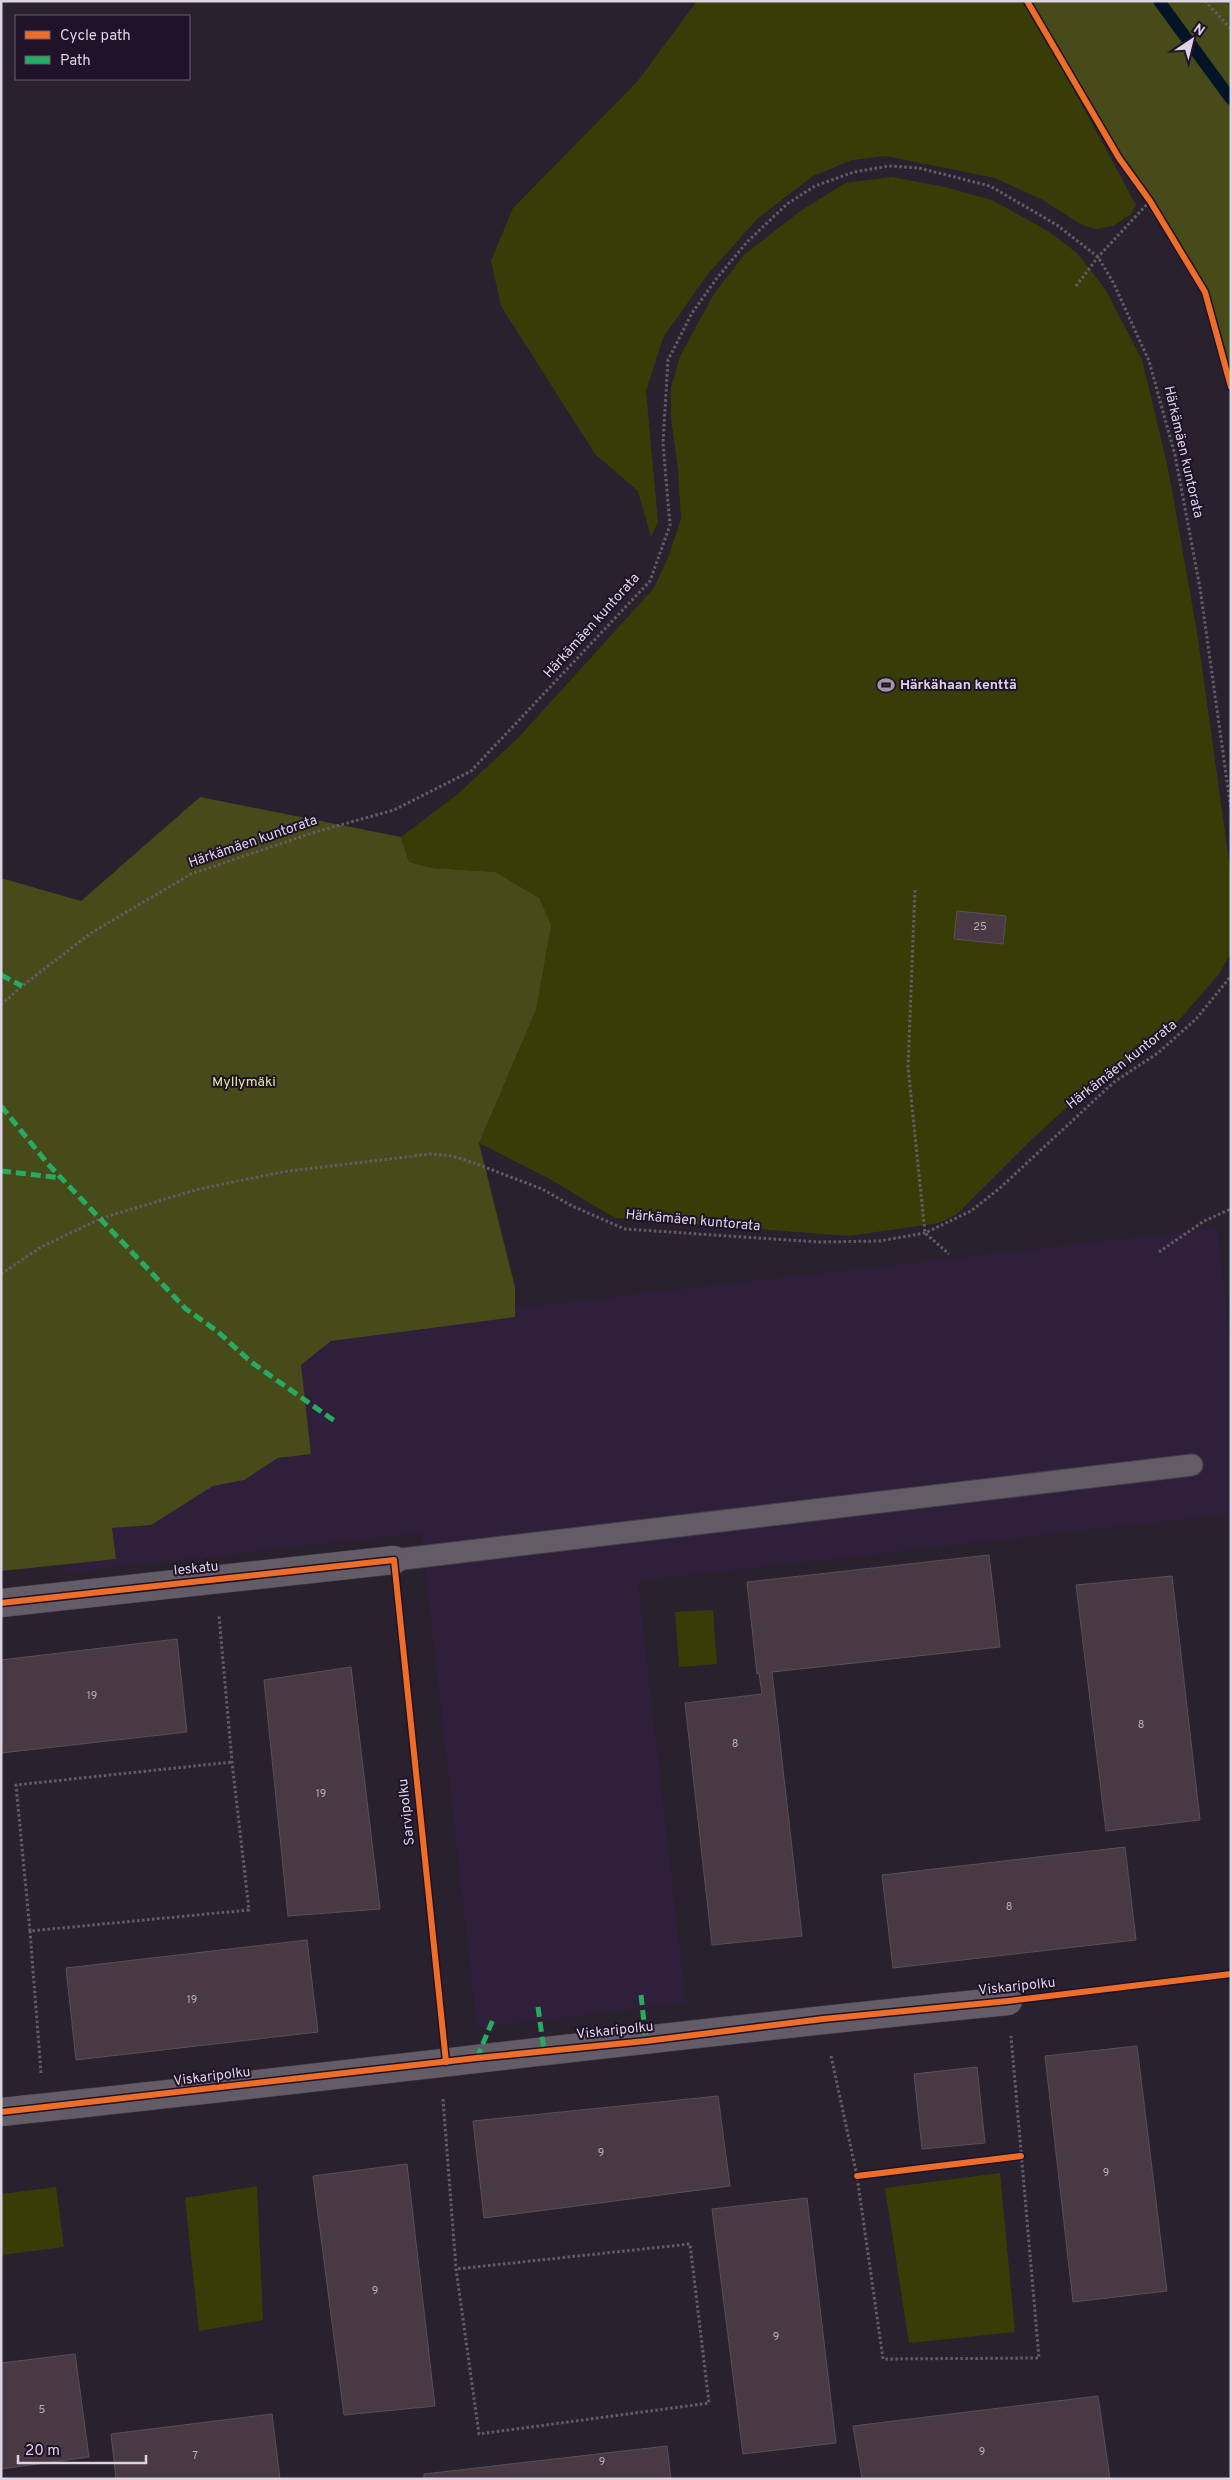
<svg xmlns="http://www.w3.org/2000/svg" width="1232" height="2480" viewBox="0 0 1232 2480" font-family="Overpass,sans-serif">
<rect width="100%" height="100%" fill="#29212e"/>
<polygon fill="#2f1f3a" points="1217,1228 1231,1347 1231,1514 638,1581 686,2003 477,2028 421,1533 56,1574 330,1329"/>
<g fill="#383d07">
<polygon points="697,1 1026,1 1136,205 1130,215 1113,226 1096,229 1082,225 1041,199 995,178 886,156 852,160 813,176 758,218 707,275 663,338 646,391 658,522 651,537 638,491 595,454 501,306 491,261 513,208 637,82"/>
<polygon points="892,177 945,187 992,200 1048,231 1077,253 1106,290 1142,360 1168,468 1197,632 1231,875 1231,953 1219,974 1159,1043 1091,1085 1028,1143 957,1214 939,1223 848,1236 615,1218 548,1178 479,1143 536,1010 495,872 433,868 409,862 401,837 458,794 519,737 654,588 669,555 681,519 678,469 671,418 671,388 680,356 714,294 744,255 799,212 845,183"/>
<polygon points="713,1610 717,1664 679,1667 675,1612"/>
<polygon points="1000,2173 1015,2332 909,2343 885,2188"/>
<polygon points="257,2186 263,2320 199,2331 185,2198"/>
<polygon points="56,2187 64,2247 1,2255 1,2194"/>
</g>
<g fill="#464b19">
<polygon points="1027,1 1231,1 1231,387 1205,292 1150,201 1119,158"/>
<polygon points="200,797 401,837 409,862 433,868 495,872 539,898 551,925 536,1010 479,1143 515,1287 515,1317 331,1341 301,1365 311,1454 278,1458 244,1480 213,1486 151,1525 112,1528 116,1559 1,1571 1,878 81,901"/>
</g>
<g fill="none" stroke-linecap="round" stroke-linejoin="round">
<polyline stroke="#041427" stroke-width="12" points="1159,1 1231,99"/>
</g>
<g fill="#483943" stroke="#5a5058">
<polygon points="957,911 1006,916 1003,944 954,939"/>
<polygon points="989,1555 1000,1647 772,1672 802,1936 712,1945 685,1703 762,1694 759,1673 757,1674 747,1582"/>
<polygon points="1172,1576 1200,1820 1106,1831 1076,1585"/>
<polygon points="177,1639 187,1732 1,1753 1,1660"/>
<polygon points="351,1667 380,1909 288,1916 264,1680"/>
<polygon points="1125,1847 1136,1940 893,1968 882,1875"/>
<polygon points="307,1940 318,2032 76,2060 66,1968"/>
<polygon points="1137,2046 1167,2291 1073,2302 1045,2056"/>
<polygon points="977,2067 985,2143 922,2149 914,2074"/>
<polygon points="718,2096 730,2186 484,2218 473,2121"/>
<polygon points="407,2164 435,2406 344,2415 313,2176"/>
<polygon points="807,2198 836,2443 743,2454 712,2209"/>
<polygon points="75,2354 89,2457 1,2469 1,2363"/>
<polygon points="1098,2396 1110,2479 862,2479 853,2426"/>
<polygon points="272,2414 280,2479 116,2479 111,2434"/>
<polygon points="667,2446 671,2479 424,2479 424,2474"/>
</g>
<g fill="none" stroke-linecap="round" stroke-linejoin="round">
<g stroke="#453f4a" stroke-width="23">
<polyline id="lane" points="394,1560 1192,1465"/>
</g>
<g stroke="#453f4a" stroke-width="29">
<g id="street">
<polyline points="1,1603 394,1560"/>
<path d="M1,2112C337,2077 672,2034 1008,2001"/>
</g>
</g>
<g stroke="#635d67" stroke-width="3" stroke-dasharray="2.5 2.5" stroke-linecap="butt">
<polyline points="1205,1 1231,29"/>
<polyline points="1076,286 1098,257 1150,201"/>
<polyline points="915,890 908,1067 925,1233 949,1254"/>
<polyline points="1,1005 22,986 91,933 191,874 315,832 394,810 471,771 650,581 670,525 663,443 668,360 692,313 717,278 747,242 787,204 815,186 854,172 889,166 919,168 990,186 1057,225 1098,257 1113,282 1149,361 1175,455 1200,588 1231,810"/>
<polyline points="1159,1252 1204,1221 1231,1209"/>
<polyline points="1,1274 41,1247 102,1218 199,1189 282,1172 430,1154 452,1156 474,1163 542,1189 572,1206 625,1229 818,1242 880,1241 925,1233 971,1211 1000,1188 1114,1082 1158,1053 1196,1019 1231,976"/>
<polyline points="30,1931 16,1785 232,1762"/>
<polyline points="831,2056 857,2176 883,2359 1039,2358 1011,2036"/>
<polyline points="41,2073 30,1931 249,1910 232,1762 219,1616"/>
<polyline points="443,2099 456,2269 479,2434 709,2403 690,2244 456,2269"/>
</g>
<use href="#lane" stroke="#625c66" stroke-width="21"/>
<use href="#street" stroke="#625c66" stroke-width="28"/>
<g stroke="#26ab63" stroke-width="5" stroke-dasharray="10 5" stroke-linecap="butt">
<polyline points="1,975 22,986"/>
<polyline points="1,1106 48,1164 186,1309 217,1331 251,1362 336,1422"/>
<polyline points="1,1171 62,1178"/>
<polyline points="641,1995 646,2041"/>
<polyline points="538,2007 544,2051"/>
<polyline points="477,2058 494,2017"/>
</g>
<g stroke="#201229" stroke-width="9">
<g id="cycleway">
<polyline points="1027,1 1119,158 1150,201 1205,292 1231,387"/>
<polyline points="1,1603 394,1560 446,2062"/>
<polyline points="1,2112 477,2058 646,2041 823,2019 1008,2001 1231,1974"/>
<polyline points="857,2176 1021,2156"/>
</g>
</g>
<use href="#cycleway" stroke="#ee6e29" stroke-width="6"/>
</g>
<defs>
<g id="stadium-bare" transform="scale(1.35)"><path d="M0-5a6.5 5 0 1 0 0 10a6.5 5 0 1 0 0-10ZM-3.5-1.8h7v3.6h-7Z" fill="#9d95a4" stroke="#201229" stroke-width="2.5" paint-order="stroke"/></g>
</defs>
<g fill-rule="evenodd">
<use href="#stadium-bare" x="886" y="685"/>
</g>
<g text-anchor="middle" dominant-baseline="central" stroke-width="4" stroke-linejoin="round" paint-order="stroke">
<g font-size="11" fill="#b7acbb">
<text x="980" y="927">25</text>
<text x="92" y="1696">19</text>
<text x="1141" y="1725">8</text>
<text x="735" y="1744">8</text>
<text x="321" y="1794">19</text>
<text x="1009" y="1907">8</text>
<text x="192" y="2000">19</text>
<text x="601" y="2153">9</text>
<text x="1106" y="2173">9</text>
<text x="375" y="2291">9</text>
<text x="776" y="2337">9</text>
<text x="42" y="2410">5</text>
<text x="982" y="2452">9</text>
<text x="195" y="2456">7</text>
<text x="602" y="2462">9</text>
</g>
<g font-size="14" fill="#dcd3e3" stroke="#201229">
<text transform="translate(1183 452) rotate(77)">Härkämäen kuntorata</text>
<text transform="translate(592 626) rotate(-48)">Härkämäen kuntorata</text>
<text transform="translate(253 842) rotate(-19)">Härkämäen kuntorata</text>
<text transform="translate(1122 1065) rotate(-38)">Härkämäen kuntorata</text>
<text transform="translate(693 1221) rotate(5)">Härkämäen kuntorata</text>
<text transform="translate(196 1569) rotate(-6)">Ieskatu</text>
<text transform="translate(407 1812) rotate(-96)">Sarvipolku</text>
<text transform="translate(1017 1987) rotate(-6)">Viskaripolku</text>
<text transform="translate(615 2031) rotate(-6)">Viskaripolku</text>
<text transform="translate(212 2077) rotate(-7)">Viskaripolku</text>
</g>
<g font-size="14" font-weight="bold" fill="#dcd3e3" stroke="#201229" text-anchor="start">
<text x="900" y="685">Härkähaan kenttä</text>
</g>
<g font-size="14" fill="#ddeb94" stroke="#201229">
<text x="244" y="1082">Myllymäki</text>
</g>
</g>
<rect width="1232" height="2480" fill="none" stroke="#dcd3e3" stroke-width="5"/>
<rect x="15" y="15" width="175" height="65" fill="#201229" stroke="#6b5f73"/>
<rect x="25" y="31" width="25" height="8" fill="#ee6e29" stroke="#6b5f73"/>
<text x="60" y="40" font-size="15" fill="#dcd3e3">Cycle path</text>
<rect x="25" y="56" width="25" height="8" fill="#26ab63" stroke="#6b5f73"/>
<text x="60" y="65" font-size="15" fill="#dcd3e3">Path</text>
<g transform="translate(1192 40) rotate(35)" stroke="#201229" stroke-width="4" paint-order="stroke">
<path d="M0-4L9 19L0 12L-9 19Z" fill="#dcd3e3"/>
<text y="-8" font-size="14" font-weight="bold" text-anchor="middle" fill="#dcd3e3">N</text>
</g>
<path d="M18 2455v8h128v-8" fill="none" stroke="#dcd3e3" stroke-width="2.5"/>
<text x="25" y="2455" font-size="15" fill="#dcd3e3" stroke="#201229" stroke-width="4" paint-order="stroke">20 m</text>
</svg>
